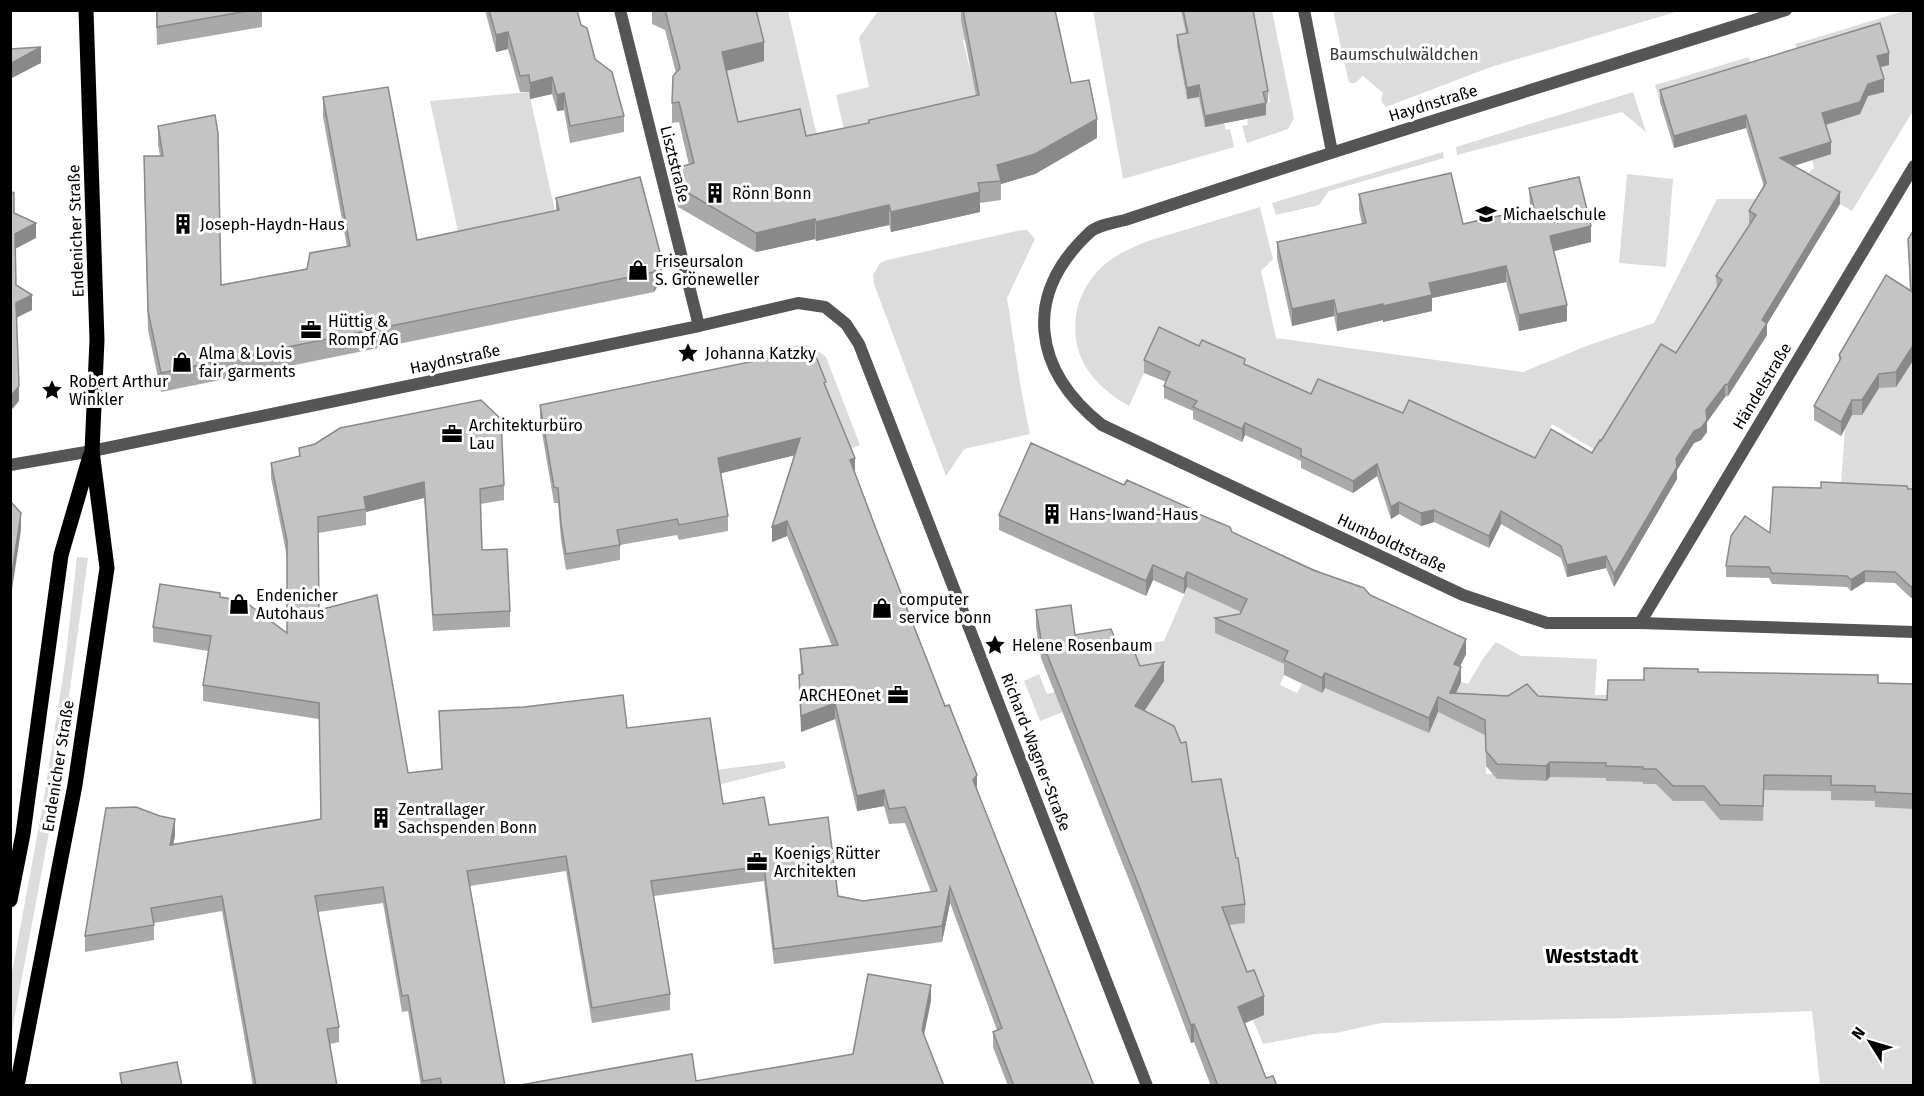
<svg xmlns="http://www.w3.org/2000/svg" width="1924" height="1096" viewBox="0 0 1924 1096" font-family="'Fira Sans',sans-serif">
<rect width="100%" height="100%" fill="#fff"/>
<g fill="#dcdcdc" fill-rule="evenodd">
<polygon points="737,11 788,11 821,153 750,197 722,72"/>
<polygon points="878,11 993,11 963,41 982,117 848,147 836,95 869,87 859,38"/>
<polygon points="1093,11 1205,11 1188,44 1177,46 1187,99 1199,97 1224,123 1226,130 1230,129 1234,147 1123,179"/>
<polygon points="1250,11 1272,11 1294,118 1288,129 1247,143 1242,126 1248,125 1247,119 1265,115 1263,103 1270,102"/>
<polygon points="1333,11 1333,10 1679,11 1491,67 1386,107 1381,101 1383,93 1363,76 1355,83 1350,83 1348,79"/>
<polygon points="1904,11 1913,11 1913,111 1852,211 1802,182 1806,175 1814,168 1812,160 1822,126 1877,68 1889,64 1800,60 1795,44"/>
<polygon points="1749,57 1754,75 1660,102 1655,85"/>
<polygon points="529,92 559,230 462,250 430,101"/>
<polygon points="1633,92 1646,132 1622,112 1457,155 1456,147"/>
<polygon points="1443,152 1444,158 1329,191 1319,205 1276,215 1272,203"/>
<polygon points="1627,174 1673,179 1666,267 1619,263"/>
<path d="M1717,199H1764L1759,229L1722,293L1612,460L1552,424L1530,471L1402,426L1144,373L1129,406C1115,398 1103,389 1093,377C1067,346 1070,301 1097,272C1110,257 1130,248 1148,241L1260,207L1273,259L1261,271L1276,338L1523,372L1589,345L1654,323Z"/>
<polygon points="1021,230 1027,230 1035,239 1007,298 1021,389 1030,434 964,449 946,476 874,284 873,275 880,263 887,260"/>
<polygon points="803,344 815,348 826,357 860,445 840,453 766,374 762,353"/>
<polygon points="1913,359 1913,500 1840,498 1846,415"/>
<polygon points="77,557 88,558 54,806 11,1036 11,978 43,804 65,663"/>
<path d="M1190,581C1208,594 1227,612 1250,608L1234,642L1288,666L1280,685L1297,693L1302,684L1322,693L1327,683L1343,696L1362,704L1369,688L1429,733L1438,712L1446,716L1461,682L1468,684L1484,657L1496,642L1521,656L1597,659L1595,695H1608L1606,781L1643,782V784L1764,779L1855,760L1913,809V1085H1820L1812,1011L1629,1018L1381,1023L1336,1033L1316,1034L1263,1044L1253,1020L1247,991L1192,801L1156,741L1111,648L1164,641ZM1485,732L1550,777L1545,781H1532L1528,776L1515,775L1510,780L1497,779L1493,774H1486Z"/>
<polygon points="1039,674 1047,694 1055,692 1063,712 1040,721 1024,681"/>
<polygon points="784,761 786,768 718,785 716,770"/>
</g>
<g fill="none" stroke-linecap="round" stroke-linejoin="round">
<g stroke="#555" stroke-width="12">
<polyline points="620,10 699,326"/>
<polyline points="1304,10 1332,152"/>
<path d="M1786,10C1596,70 1406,128 1216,190C1186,200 1155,210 1125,220C1114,223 1097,225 1089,233C1022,296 1033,370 1102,425L1463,595L1547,623H1640L1914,632"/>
<polyline points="10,465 92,451 296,409 699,326 798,303 825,307 846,324 859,344 1147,1086"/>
<polyline points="1640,623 1914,166"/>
</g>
<g stroke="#000" stroke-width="15">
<polyline points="10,900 23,834 61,555 90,456"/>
<polyline points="17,1086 75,785 107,568 92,451 97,340 86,10"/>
</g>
</g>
<g fill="#a9a9a9">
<polygon points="156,10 262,10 262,27 157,45"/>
<polygon points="485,10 577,10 581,25 595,59 624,116 624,132 570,143 564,110 557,111 552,94 530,99 529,92 520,92 508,49 496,52"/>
<polygon points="652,10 756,10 764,61 726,71 738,122 806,136 869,123 869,120 976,96 961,20 961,10 1055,10 1071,83 1097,138 1035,174 1001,184 1001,200 980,203 980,212 891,232 889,225 816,241 815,239 756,252 678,207 673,188 673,169 689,165 679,122 672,123 672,103 676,73 665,30 652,24"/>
<polygon points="1181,10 1253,10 1268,91 1268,102 1265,103 1266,115 1205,127 1199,97 1187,99 1177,46 1177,35 1186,33"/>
<polygon points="1889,65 1880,67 1884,92 1868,96 1860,114 1825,125 1831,154 1794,166 1840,204 1767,324 1767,335 1728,396 1725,397 1707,422 1707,432 1701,440 1694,443 1677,470 1677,479 1614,587 1606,568 1567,577 1561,558 1501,524 1489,548 1434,522 1421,526 1399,514 1391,519 1377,476 1353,493 1301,468 1301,461 1245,435 1242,442 1193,419 1193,411 1164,398 1164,386 1166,382 1144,373 1144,360 1245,364 1311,394 1403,413 1535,458 1592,453 1676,353 1717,289 1716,276 1750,224 1749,223 1749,211 1764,187 1746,128 1674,148 1660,102 1660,90"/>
<polygon points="323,97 417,240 556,211 556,198 640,177 662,279 654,292 161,392 148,330 144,176 144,156 160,156 158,145 158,126 221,285 307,269 347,247 323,117"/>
<polygon points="1529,188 1591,242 1554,251 1567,321 1519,331 1506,282 1432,298 1432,311 1383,322 1383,320 1337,331 1334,316 1292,326 1277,258 1277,242 1362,224 1359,210 1359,194 1463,224 1530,208"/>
<polygon points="1914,230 1914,359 1896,387 1879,388 1862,415 1852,415 1841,436 1814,420 1814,406 1839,363 1839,355 1910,291 1908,239"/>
<polygon points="826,388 855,474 876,529 977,791 1094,1086 1008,1086 993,1047 993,1032 997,1030 950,903 942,942 774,964 764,881 654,896 670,994 670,1010 592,1023 566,871 470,886 505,1086 421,1086 408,1011 402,1012 383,903 318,912 339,1027 339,1042 330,1044 337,1086 253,1086 222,911 154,923 154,940 85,952 85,936 175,835 173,845 321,820 319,719 203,701 203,685 208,651 153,642 153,627 220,597 287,633 287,557 271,478 271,463 299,456 299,448 504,485 504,500 480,504 482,550 510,611 510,627 433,631 424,498 366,512 366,525 318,533 319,610 408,773 441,769 439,711 627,728 723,804 769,825 838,896 863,901 931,892 905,823 889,824 884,806 857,811 835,719 801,732 799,691 799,675 801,675 800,649 832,646 787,536 772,542 794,455 721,473 728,516 728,531 679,540 677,535 620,545 620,560 566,570 561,540 558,503 554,503 540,421 540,405"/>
<polygon points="1124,485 1196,513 1232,532 1370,595 1466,654 1460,666 1461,682 1456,693 1607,700 1644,680 1698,672 1878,683 1914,684 1914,809 1875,807 1875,801 1831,800 1831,791 1764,790 1763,821 1720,820 1704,801 1673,801 1656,784 1643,784 1643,782 1606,781 1606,778 1550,777 1546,781 1497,779 1486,766 1485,735 1438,712 1429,733 1325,688 1322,693 1284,675 1284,664 1215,633 1215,618 1240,614 1241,612 1187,587 1184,594 1153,580 1146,596 999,530 999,515"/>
<polygon points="1821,488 1914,489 1914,595 1911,598 1895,583 1865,582 1851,591 1847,587 1772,584 1769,578 1726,577 1726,566 1770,533"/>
<polygon points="1036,610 1075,635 1118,646 1140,666 1164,681 1144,711 1192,782 1245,904 1245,923 1229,925 1264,1015 1245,1023 1266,1078 1277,1086 1211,1086 1194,1042 1191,1043 1139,905 1041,658 1036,628"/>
</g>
<g fill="#898989">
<polygon points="508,32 508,49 496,52 496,35"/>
<polygon points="764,42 764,61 722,72 722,52"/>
<polygon points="41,47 41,63 10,79 10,64"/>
<polygon points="1889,53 1889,65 1877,68 1877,56"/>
<polygon points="552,77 552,94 530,99 530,83"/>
<polygon points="1884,79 1884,92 1868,96 1860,114 1822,126 1822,113 1868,84"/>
<polygon points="1199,85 1199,97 1187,99 1187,88"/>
<polygon points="564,93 564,110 557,111 557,95"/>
<polygon points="1266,103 1266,115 1205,127 1205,116"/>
<polygon points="1746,115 1746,128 1674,148 1674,136"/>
<polygon points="1097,119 1097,138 1035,174 1001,184 997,165"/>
<polygon points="1831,142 1831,154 1780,170 1780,158"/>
<polygon points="980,192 980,212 891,232 891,212"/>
<polygon points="1840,192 1840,204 1767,324 1767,335 1728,396 1728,384 1762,320"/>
<polygon points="889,205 889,225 816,241 816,222"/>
<polygon points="815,219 815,239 756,252 756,233"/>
<polygon points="36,223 36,238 15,249 15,234"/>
<polygon points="1591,226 1591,242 1550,252 1550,236"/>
<polygon points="662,260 662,279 654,292 654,272"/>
<polygon points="1506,266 1506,282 1432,298 1432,311 1383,322 1383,306 1429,283"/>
<polygon points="32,295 32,310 16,318 16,303"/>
<polygon points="1334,300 1334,316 1292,326 1292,309"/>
<polygon points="1383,304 1383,320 1337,331 1337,314"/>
<polygon points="1567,305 1567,321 1519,331 1519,315"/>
<polygon points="1914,344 1914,359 1896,387 1896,372"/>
<polygon points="1879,374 1879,388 1862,415 1862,400"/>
<polygon points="1725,385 1725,397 1707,422 1707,432 1701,440 1694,443 1677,470 1677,479 1614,587 1614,574 1676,459 1706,410"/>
<polygon points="19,386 19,401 10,412 10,397"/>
<polygon points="1852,400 1852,415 1841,436 1841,422"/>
<polygon points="1245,423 1245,435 1242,442 1242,429"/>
<polygon points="800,438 800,454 718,474 718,458"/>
<polygon points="855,458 855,473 850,476 850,460"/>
<polygon points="1377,464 1377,476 1353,493 1353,481"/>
<polygon points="424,482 424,498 366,512 364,497"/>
<polygon points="1399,502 1399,514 1391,519 1391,507"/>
<polygon points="1434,510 1434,522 1421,526 1421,513"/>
<polygon points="1501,511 1501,524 1489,548 1489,536"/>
<polygon points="21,513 21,530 10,603 10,586"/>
<polygon points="787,521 787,536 772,542 772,527"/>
<polygon points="1606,556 1606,568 1567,577 1567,565"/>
<polygon points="1153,565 1153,580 1146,596 1146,581"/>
<polygon points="1865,571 1865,582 1851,591 1851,580"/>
<polygon points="1187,572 1187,587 1184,594 1184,579"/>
<polygon points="1914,584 1914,595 1911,598 1911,587"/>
<polygon points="1466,639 1466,654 1454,679 1454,664"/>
<polygon points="1164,662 1164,681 1135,725 1135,706"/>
<polygon points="1461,667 1461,682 1451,704 1450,693"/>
<polygon points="1325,673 1325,688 1322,693 1322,678"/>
<polygon points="1438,697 1438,712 1429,733 1429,718"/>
<polygon points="835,703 835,719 801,732 801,716"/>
<polygon points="1550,762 1550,777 1546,781 1546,766"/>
<polygon points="977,775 977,791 973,780"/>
<polygon points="884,790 884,806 857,811 857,796"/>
<polygon points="175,819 175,835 170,861 170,845"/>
<polygon points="950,887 950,903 942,942 942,926"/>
<polygon points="931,985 931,1001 922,1045 922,1030"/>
<polygon points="1264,996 1264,1015 1238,1026 1238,1007"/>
<polygon points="1194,1024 1194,1042 1191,1043 1191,1025"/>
</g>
<g fill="#c4c4c4" stroke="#898989" stroke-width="1.5">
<polygon points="157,10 253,10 157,27"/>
<polygon points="489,10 577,10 581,25 587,28 595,59 612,72 624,116 570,126 564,93 557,95 552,77 530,83 529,75 520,76 508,32 496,35"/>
<polygon points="665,10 756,10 764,42 722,52 738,122 800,109 806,136 869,123 869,120 979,95 963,10 1055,10 1071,83 1089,80 1097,119 1035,154 997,165 1001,181 978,183 980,192 891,212 889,205 816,222 815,219 756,233 678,187 673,169 694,163 679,102 672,103 673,76 680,68"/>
<polygon points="1183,10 1253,10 1268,91 1263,92 1266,103 1205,116 1199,85 1187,88 1177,35 1188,33"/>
<polygon points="1880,23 1889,53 1877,56 1884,79 1868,84 1860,102 1822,113 1831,142 1780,158 1840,192 1762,320 1767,323 1728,384 1725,385 1706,410 1707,420 1701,428 1694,431 1676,459 1677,467 1614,574 1606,556 1567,565 1561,546 1501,511 1489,536 1434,510 1421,513 1399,502 1391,507 1377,464 1353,481 1301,456 1301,449 1245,423 1242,429 1193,407 1197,401 1164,386 1170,372 1144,360 1159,327 1199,346 1202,340 1245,359 1244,364 1311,394 1318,379 1403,413 1409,400 1535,458 1551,429 1592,453 1600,440 1601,441 1661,344 1676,353 1704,309 1722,280 1716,276 1756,215 1749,211 1766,183 1746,115 1674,136 1660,90"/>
<polygon points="41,47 10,64 10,49"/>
<polygon points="388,87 417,240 559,210 556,198 640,177 662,260 654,272 161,373 148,311 144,156 163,156 158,126 215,115 218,133 221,285 307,269 310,253 350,246 323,97"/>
<polygon points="1451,173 1463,224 1534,208 1529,188 1579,177 1591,226 1550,236 1567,305 1519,315 1506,266 1429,283 1432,295 1383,306 1383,304 1337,314 1334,300 1292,309 1277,242 1366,223 1359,194"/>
<polygon points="10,191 14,193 14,213 36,223 15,234 16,285 32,295 16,303 19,386 10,397"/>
<polygon points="1914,230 1914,344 1896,372 1879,374 1862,400 1852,400 1841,422 1814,406 1841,358 1839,355 1886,275 1911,291 1908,239"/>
<polygon points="813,349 826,382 824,383 855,458 850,460 876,529 945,706 949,705 977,775 973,780 1094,1086 1014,1086 993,1032 1002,1028 950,887 942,926 774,949 764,866 651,881 670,994 592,1008 566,856 467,871 505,1086 442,1086 440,1078 423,1081 408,995 402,996 383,887 315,896 339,1027 327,1029 337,1086 256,1086 222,896 151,908 154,925 85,936 106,808 136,807 160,816 175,819 170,845 321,819 319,703 203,685 211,636 153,627 160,584 220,593 220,597 244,601 287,633 287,541 271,463 300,456 299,448 315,444 340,428 481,400 501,419 504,485 480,489 482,550 507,549 510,611 433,615 424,482 364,497 366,509 318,517 319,610 377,595 408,773 442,769 439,711 524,707 623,695 627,728 710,718 723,804 764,797 769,825 828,817 838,896 863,901 937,891 905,807 889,809 884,790 857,796 835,703 801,716 799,675 803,674 800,649 838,645 787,521 772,527 800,438 718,458 728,516 679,525 677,519 617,530 620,545 566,554 561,524 558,488 554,487 540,405"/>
<polygon points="1031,443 1124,485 1127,480 1196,511 1196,513 1230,527 1232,532 1313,570 1364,588 1370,595 1466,639 1454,664 1461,667 1450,693 1508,696 1527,684 1538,696 1607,700 1608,680 1644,680 1644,668 1698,669 1698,672 1878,675 1878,683 1914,684 1914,794 1875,792 1875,786 1831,785 1831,776 1764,775 1763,806 1720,805 1704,786 1673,786 1656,769 1643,769 1643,767 1606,766 1606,763 1550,762 1546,766 1497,764 1486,751 1485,720 1438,697 1429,718 1325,673 1322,678 1284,660 1288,651 1215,618 1240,614 1247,599 1187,572 1184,579 1153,565 1146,581 999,515"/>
<polygon points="1821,482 1907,486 1908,489 1914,489 1914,584 1911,587 1895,572 1865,571 1851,580 1847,576 1772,573 1769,567 1726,566 1731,536 1745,516 1770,533 1773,487 1821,488"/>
<polygon points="10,501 21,513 10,586"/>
<polygon points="1071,605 1075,635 1111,629 1118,646 1130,641 1140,666 1164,662 1135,706 1174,726 1181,743 1186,742 1192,782 1221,779 1236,858 1238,858 1245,904 1222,907 1247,972 1254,970 1264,996 1238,1007 1266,1078 1273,1076 1277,1086 1218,1086 1194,1024 1191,1025 1139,886 1041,639 1036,610"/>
<polygon points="868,974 931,985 922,1030 944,1086 515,1086 692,1054 696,1081 853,1054"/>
<polygon points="177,1062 182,1086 122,1086 120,1073"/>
</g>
<defs>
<g id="building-bare" transform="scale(1.62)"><path d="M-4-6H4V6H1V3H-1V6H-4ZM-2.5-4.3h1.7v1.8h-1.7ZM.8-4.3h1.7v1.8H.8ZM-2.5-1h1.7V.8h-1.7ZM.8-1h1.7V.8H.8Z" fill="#000" stroke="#fff" stroke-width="2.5" paint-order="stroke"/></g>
<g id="school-bare" transform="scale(1.62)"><path d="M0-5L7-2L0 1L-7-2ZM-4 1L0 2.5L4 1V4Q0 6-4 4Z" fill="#000" stroke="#fff" stroke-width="2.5" paint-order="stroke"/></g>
<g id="shop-bare" transform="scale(1.62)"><path d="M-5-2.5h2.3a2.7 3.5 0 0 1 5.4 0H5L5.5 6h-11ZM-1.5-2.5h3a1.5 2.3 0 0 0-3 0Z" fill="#000" stroke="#fff" stroke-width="2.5" paint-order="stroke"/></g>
<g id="office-bare" transform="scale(1.62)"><path d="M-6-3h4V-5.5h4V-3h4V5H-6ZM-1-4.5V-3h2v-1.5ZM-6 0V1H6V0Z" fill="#000" stroke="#fff" stroke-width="2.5" paint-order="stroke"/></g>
<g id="sight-bare" transform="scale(1.62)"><path d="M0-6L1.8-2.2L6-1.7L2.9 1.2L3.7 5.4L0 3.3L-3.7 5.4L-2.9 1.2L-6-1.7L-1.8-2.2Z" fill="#000" stroke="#fff" stroke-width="2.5" paint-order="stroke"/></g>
</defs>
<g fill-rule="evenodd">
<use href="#building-bare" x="715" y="193"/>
<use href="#school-bare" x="1486" y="214"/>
<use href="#building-bare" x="183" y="224"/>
<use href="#shop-bare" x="638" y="270"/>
<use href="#office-bare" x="311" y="330"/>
<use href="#sight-bare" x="688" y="353"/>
<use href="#shop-bare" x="182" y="362"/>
<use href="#sight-bare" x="52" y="390"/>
<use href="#office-bare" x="452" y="434"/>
<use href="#building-bare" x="1052" y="514"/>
<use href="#shop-bare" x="239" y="604"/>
<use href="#shop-bare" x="882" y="608"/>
<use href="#sight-bare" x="995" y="645"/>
<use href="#office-bare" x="898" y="695"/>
<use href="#building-bare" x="381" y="818"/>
<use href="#office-bare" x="757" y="862"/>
</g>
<g text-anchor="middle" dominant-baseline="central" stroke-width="6" stroke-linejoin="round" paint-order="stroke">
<g font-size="16" fill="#333" stroke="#fff">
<text x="1404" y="54">Baumschulwäldchen</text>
</g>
<g font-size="16" fill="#000" stroke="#fff">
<text transform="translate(1433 103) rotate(-17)">Haydnstraße</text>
<text transform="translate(675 164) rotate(76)">Lisztstraße</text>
<text transform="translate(76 231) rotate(-92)">Endenicher Straße</text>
<text transform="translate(455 359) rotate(-12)">Haydnstraße</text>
<text transform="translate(1762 386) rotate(-59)">Händelstraße</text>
<text transform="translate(1392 543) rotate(25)">Humboldtstraße</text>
<text transform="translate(1036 752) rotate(69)">Richard-Wagner-Straße</text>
<text transform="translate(58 766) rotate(-81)">Endenicher Straße</text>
</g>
<g font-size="16" fill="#000" stroke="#fff" text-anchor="start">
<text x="732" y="193">Rönn Bonn</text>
<text x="1503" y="214">Michaelschule</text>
<text x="200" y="224">Joseph-Haydn-Haus</text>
<text x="655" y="261">Friseursalon<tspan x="655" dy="18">S. Gröneweller</tspan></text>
<text x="328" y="321">Hüttig &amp;<tspan x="328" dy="18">Rompf AG</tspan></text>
<text x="199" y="353">Alma &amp; Lovis<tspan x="199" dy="18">fair garments</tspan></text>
<text x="705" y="353">Johanna Katzky</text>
<text x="69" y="381">Robert Arthur<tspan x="69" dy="18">Winkler</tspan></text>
<text x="469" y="425">Architekturbüro<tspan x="469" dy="18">Lau</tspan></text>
<text x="1069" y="514">Hans-Iwand-Haus</text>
<text x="256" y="595">Endenicher<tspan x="256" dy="18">Autohaus</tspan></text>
<text x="899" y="599">computer<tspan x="899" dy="18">service bonn</tspan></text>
<text x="1012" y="645">Helene Rosenbaum</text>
<text x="881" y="695" text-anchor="end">ARCHEOnet</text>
<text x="398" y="809">Zentrallager<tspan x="398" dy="18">Sachspenden Bonn</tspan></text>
<text x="774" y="853">Koenigs Rütter<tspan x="774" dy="18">Architekten</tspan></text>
</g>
<g font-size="20" font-weight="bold" fill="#000" stroke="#fff">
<text x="1592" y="956">Weststadt</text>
</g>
</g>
<rect width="1924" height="1096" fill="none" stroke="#000000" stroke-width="24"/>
<g transform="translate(1870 1042) rotate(307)" stroke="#ffffff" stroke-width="4.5" paint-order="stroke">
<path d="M0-4.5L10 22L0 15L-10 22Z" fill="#000000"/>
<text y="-9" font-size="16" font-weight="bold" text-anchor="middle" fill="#000000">N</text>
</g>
</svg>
